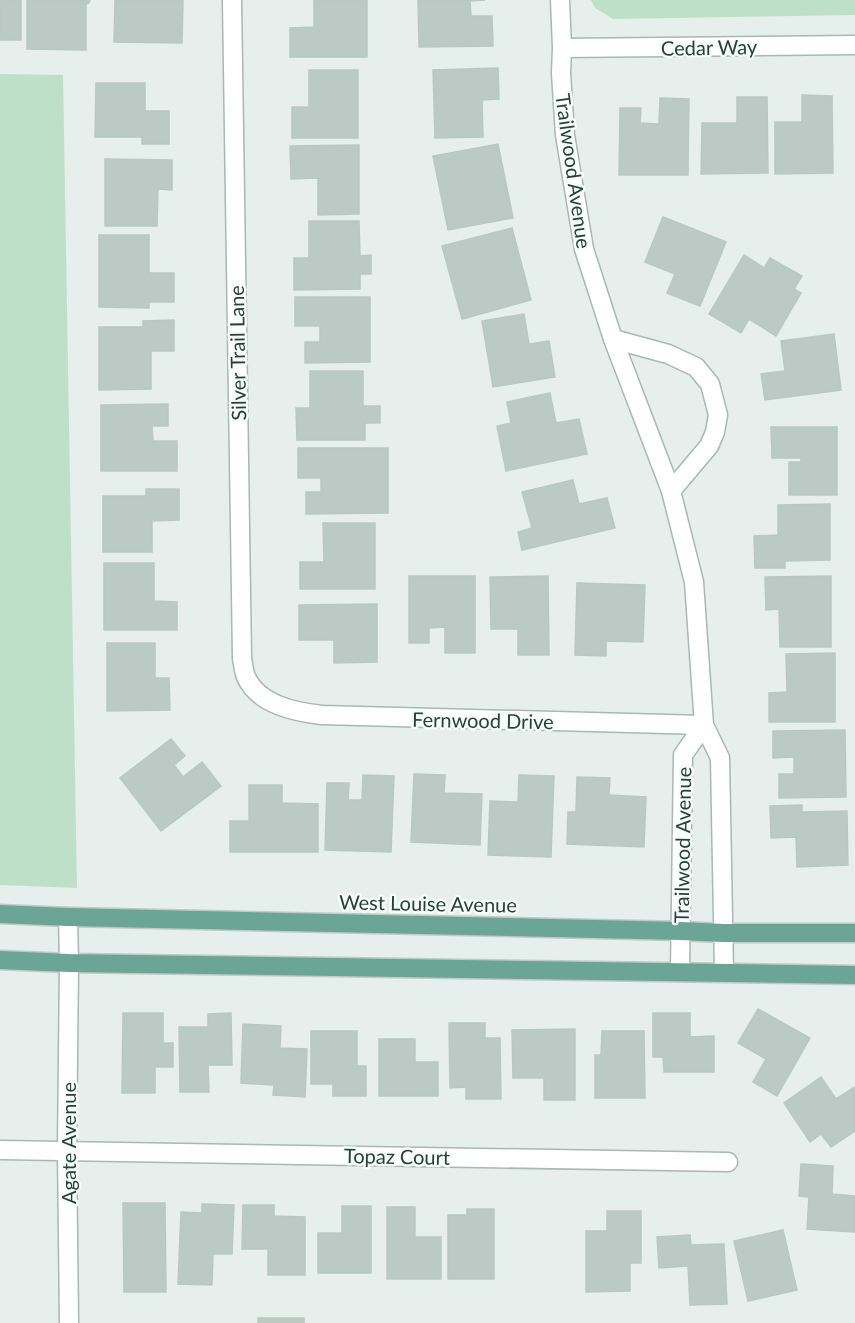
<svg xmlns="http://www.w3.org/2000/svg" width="855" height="1323" viewBox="0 0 855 1323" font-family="Lato,sans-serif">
<rect width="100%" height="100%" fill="#e6efeb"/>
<g fill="#bfe0c8">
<polygon points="591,0 855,0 855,15 613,19 595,8"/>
<polygon points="0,74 63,75 77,888 0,885"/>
</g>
<g fill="#bbcac4" stroke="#b8c9c2" stroke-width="1.5">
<rect x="0" y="0" width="21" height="40"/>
<polygon points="27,0 90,0 89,3 86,4 86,50 27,49"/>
<polygon points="115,0 183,0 182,43 114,42"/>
<polygon points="314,0 367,0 367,57 290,57 290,28 314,27"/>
<polygon points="418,0 485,0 470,1 471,16 492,16 493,46 419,47"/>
<polygon points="498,68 499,99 482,100 483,137 435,138 433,70"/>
<polygon points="309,70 358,70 358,138 292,138 292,107 309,107"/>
<polygon points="96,83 145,83 145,111 169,111 169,144 142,144 142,137 95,137"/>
<polygon points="802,95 832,96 833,173 775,174 775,122 802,122"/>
<polygon points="737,97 767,97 768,173 701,174 702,123 737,123"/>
<polygon points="660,98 689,99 688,175 619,175 620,108 641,108 640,123 659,124"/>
<polygon points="498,144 513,218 448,230 433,156"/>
<polygon points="359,145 359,214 318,215 318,178 291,179 290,146"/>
<polygon points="105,159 172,160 172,190 158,189 157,226 105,226"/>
<polygon points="663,217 726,242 700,306 667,293 675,274 645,262"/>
<polygon points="309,221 359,221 360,256 371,255 371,274 360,274 360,289 294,290 294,258 309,258"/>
<polygon points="512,228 531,300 462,319 442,246"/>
<polygon points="99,235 149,235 149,273 174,273 174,302 149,302 149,308 99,307"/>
<polygon points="744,255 764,268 770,258 802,276 794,289 801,293 776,336 749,319 741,333 709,314"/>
<polygon points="295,297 370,297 370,362 305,363 305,342 320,342 320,326 295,326"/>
<polygon points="524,314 529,344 549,341 555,377 493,387 482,321"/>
<polygon points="174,320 174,351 151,351 151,389 99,390 99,327 143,327 143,321"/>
<polygon points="834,334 841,390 765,400 761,374 785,371 781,341"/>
<polygon points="310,371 363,371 363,406 380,406 380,423 365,423 365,440 297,440 296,408 310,408"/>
<polygon points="550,393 556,423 579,419 587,454 506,471 497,426 511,423 507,402"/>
<polygon points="168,404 168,426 152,426 153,441 177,441 177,471 101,471 101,405"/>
<polygon points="771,427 837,427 837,495 789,495 789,462 801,462 801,458 772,458"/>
<polygon points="298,448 388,448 388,513 306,514 306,492 321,492 321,478 298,478"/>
<polygon points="573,480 579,504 607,498 615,528 522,550 518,532 532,528 522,492"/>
<polygon points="146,489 179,489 179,520 152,521 152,552 103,552 103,496 146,496"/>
<polygon points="830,504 830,560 785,561 785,568 755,568 754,536 778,535 778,505"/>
<polygon points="323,523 375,523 375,589 300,589 300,562 324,562"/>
<polygon points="104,563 154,563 154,601 177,602 177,630 104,630"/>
<polygon points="409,576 475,576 475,653 445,653 445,627 429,628 429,643 409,643"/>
<polygon points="548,576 549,655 518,655 518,629 491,629 490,577"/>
<polygon points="831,576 831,647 780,647 779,609 766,610 765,577"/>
<polygon points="577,583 645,585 643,642 606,641 606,656 575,655"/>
<polygon points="377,604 377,662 334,663 334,640 299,640 299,605"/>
<polygon points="107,643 155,643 155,678 169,678 170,710 107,711"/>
<polygon points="835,653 835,722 769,722 769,693 787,692 786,654"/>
<polygon points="845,730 846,797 779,798 779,774 794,774 794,757 773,758 773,731"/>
<polygon points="171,739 185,756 174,765 183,777 202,762 221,786 161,831 120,778"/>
<polygon points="414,774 445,775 444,793 482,794 480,845 411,842"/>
<polygon points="363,775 394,776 391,852 325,850 327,783 349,783 348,800 362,800"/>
<polygon points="519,775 554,776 551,857 488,855 490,801 518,802"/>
<polygon points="577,777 610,778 609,795 646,797 644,847 567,844 568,812 576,812"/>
<polygon points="249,785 282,785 282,803 318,804 318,852 230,852 230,821 249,821"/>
<polygon points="802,805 802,812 847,811 848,865 797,867 796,837 771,838 770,806"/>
<polygon points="758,1009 810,1038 777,1096 753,1082 766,1059 738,1043"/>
<polygon points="123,1013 163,1013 163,1043 173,1043 173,1067 155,1067 155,1093 122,1093"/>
<polygon points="231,1013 232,1065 208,1065 209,1092 180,1092 179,1027 208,1027 208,1014"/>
<polygon points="653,1013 690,1013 690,1037 714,1036 714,1072 664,1072 663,1057 653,1057"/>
<polygon points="449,1023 485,1023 485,1038 500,1038 501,1099 466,1099 466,1087 450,1088"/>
<polygon points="243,1024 281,1026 280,1048 307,1049 305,1097 273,1095 274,1085 241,1083"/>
<polygon points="575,1029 575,1100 544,1100 544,1078 513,1078 512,1030"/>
<polygon points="311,1031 357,1031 357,1066 366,1066 366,1096 333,1096 333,1084 311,1084"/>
<polygon points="602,1031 644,1031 645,1098 595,1098 595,1055 601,1055"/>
<polygon points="379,1039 415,1039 415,1062 438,1062 438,1096 379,1096"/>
<polygon points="821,1077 836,1099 855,1087 855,1131 831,1147 821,1134 810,1142 784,1103"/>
<polygon points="801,1164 833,1166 832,1194 855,1196 855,1232 807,1229 809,1197 799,1196"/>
<polygon points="123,1203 165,1203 166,1292 124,1292"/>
<polygon points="202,1204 234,1205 232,1254 213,1254 212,1285 178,1284 181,1212 202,1213"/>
<polygon points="243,1205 274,1205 274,1216 305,1217 305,1275 268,1275 268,1249 242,1249"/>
<polygon points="342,1206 371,1206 371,1273 318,1273 318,1233 342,1233"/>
<polygon points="387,1207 415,1207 415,1237 441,1237 441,1279 387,1279"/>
<polygon points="467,1209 494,1209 494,1279 448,1279 448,1215 467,1215"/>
<polygon points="607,1211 641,1211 641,1263 630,1263 630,1291 586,1292 586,1231 607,1231"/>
<polygon points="783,1230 797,1290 748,1301 734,1241"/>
<polygon points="690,1235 691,1245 724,1244 727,1304 690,1305 688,1266 659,1268 657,1237"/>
<rect x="258" y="1318" width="46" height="5"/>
</g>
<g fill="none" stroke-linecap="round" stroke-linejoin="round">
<g stroke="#a8b8b2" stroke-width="21">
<g id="minor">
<path d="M232,0L242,658C243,664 244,672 246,677C259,705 295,712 322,715L704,725"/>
<polyline points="560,0 562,48 561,73 565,135 584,249 613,339 671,491 694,582 704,725 720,758 724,972"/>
<polyline points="562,48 855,45"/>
<polyline points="613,339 668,354 696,367 710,384 718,415 715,432 709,446 671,491"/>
<polyline points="68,917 69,963 67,1150 69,1323"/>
<polyline points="680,971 683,755 704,725"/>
<polyline points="0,1150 728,1162"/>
</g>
</g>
<g stroke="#c2cac8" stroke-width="21">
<g id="major">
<polyline points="0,914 68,917 681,931 723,933 855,933"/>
<polyline points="0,960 69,963 855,975"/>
</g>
</g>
<use href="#minor" stroke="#fff" stroke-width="18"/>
<use href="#major" stroke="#6aa596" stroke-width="18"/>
</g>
<g text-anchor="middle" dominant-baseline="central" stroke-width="5" stroke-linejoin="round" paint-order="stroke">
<g font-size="20" fill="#24423a" stroke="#f7fbf9">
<text transform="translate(709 47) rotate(-1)">Cedar Way</text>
<text transform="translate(574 171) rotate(82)">Trailwood Avenue</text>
<text transform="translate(237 353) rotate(-91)">Silver Trail Lane</text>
<text transform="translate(483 720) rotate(1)">Fernwood Drive</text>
<text transform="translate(682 845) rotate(-89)">Trailwood Avenue</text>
<text transform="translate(428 903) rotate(1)">West Louise Avenue</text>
<text transform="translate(68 1143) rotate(-90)">Agate Avenue</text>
<text transform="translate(397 1156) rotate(1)">Topaz Court</text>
</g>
</g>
</svg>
